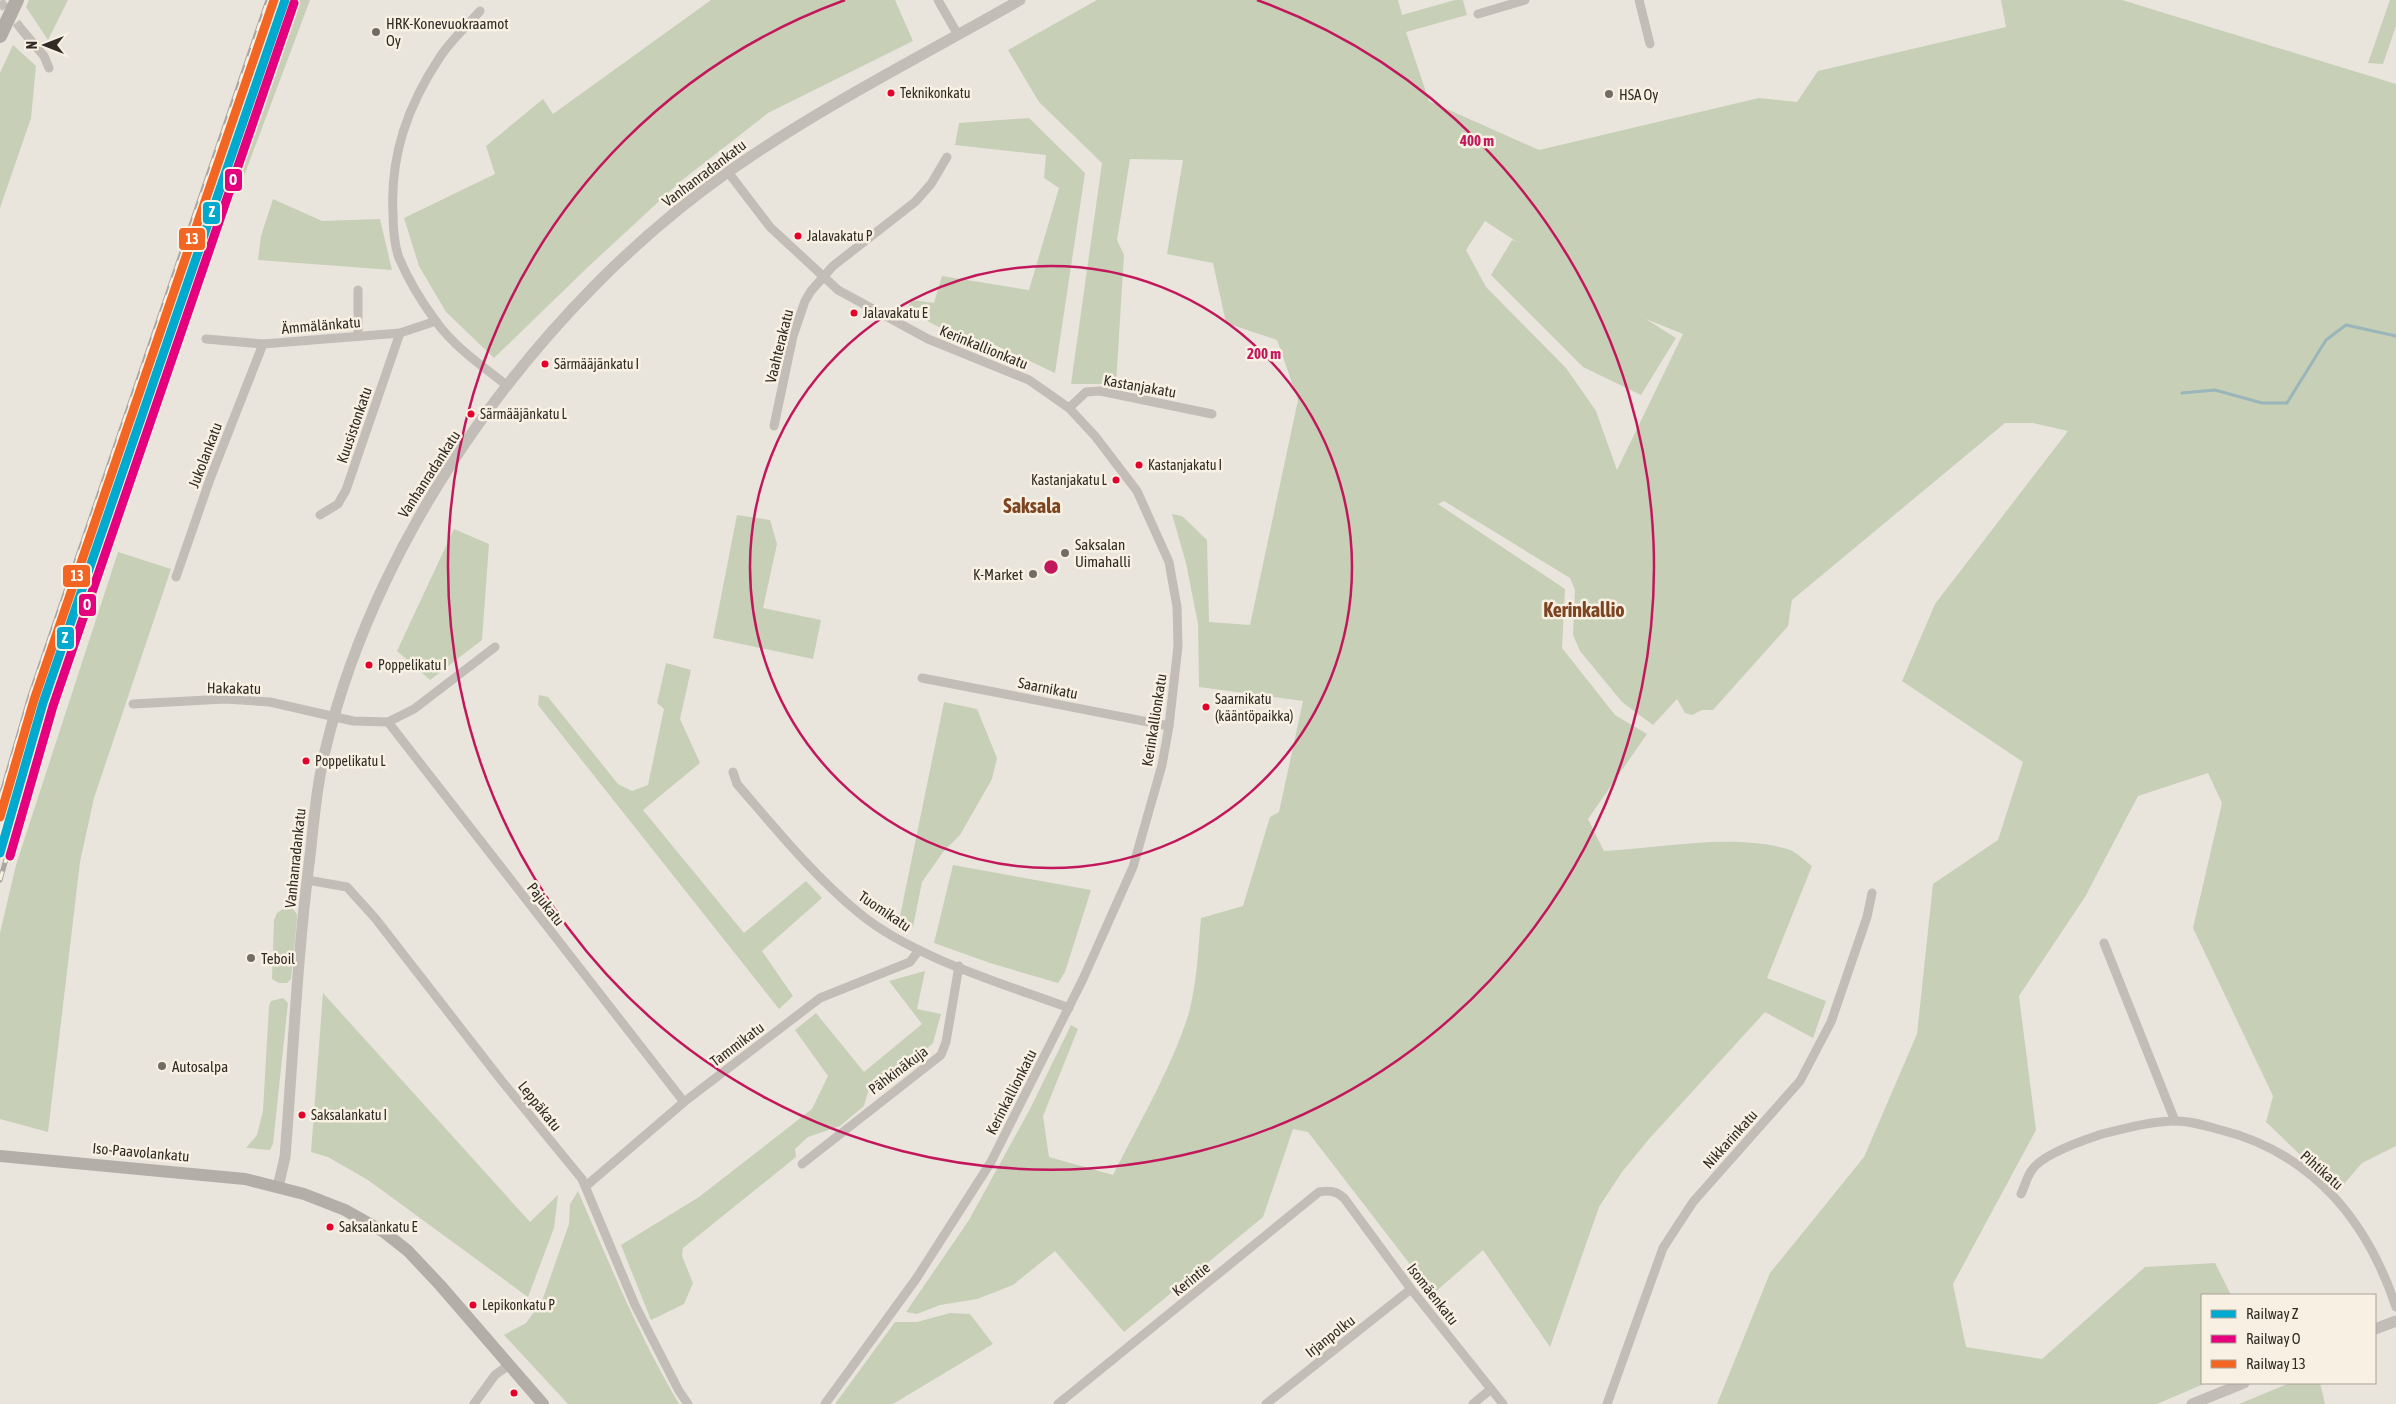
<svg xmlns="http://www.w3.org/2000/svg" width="2396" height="1404" viewBox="0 0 2396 1404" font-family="'Asap Condensed',sans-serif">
<rect width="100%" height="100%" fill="#e9e5dd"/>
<g fill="#c7cfb7" fill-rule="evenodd">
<polygon points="29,0 68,0 48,40 26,7"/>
<polygon points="299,0 310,0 241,184 236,174"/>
<polygon points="711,0 895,0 913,41 768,113 681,181 588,267 494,358 446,312 419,266 404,218 495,174 486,146 543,99 553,114"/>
<path d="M1097,0H1398L1402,15L1455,0H1463L1467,15L1406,32L1429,101L1539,150L1759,98L1797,102L1818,71L2006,27L2001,0H2122L2396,84V1146L2362,1163L2338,1191L2266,1122L2273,1096L2193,928L2222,803L2208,773L2138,796L2085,897L2019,996L2036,1130L1953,1284L1966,1347L2042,1359L2145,1267L2215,1263L2231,1295H2202V1383H2206L2157,1404H1717L1770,1273L1864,1157L1917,1034L1933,884L1998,840L2023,762L1902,681L1935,604L2068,431L2033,423H2005L1792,600L1788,626L1713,710H1702L1692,715L1685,713L1677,699L1653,725L1622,702L1580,651L1573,635L1575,590L1570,578L1444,501L1438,504L1565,589L1562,648L1615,715L1647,734L1588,819L1604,851C1660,848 1733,833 1787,849C1796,851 1805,861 1812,866L1767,978L1826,1001L1813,1038L1765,1012L1649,1139L1622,1172L1599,1207L1550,1347L1483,1250L1433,1294L1308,1132L1293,1129L1263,1217L1124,1332L1055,1251L1013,1285L977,1299L940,1305L917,1314L906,1312L969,1220L1030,1109L1071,1025L1078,1029L1043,1116L1049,1157L1113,1175C1139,1123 1170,1071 1188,1016C1197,985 1198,950 1201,918L1243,906L1270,817L1279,812L1303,701L1199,687L1198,624L1186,563L1172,514L1182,516L1207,540L1209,622L1250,625L1298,400L1277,340L1226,323L1213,263L1167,254L1183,160L1130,159L1117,240L1124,255L1116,384H1071L1102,163L1039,102L1008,50ZM1485,221L1517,242L1512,240L1491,275L1583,367L1641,395L1676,338L1646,319L1683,334L1617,470L1596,411L1566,368L1486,287L1466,250Z"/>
<polygon points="2390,0 2396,0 2396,26 2383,64 2368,63"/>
<polygon points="13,45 36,66 31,118 0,208 0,73"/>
<polygon points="1029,118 1085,173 1055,373 995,345 939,327 906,310 912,300 934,303 942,276 1029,290 1059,188 1044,178 1046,155 955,145 959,123"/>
<polygon points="273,199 322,221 380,219 392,270 258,260 261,236"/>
<polygon points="737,515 770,520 777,544 763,608 821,620 813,659 713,638"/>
<polygon points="454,529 489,544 482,640 430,680 397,651"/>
<polygon points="118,552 171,569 94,798 80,862 48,1132 0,1119 0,933 16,865"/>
<polygon points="666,663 691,670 680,719 700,763 643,810 744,933 806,881 822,898 762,951 793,996 779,1009 538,705 539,695 548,697 618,784 632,791 648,785 664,709 657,703"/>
<polygon points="944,702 977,709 997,758 992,779 960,835 943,852 922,882 913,927 899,921"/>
<polygon points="953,865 1091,890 1065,972 1058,983 990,963 934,943"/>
<polygon points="286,907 291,907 297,914 297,920 291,979 287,983 279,983 272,979 274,920 277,913"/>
<polygon points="925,971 917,1009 941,1014 933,1043 900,1075 880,1082 868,1092 864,1106 840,1126 808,1137 795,1149 796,1157 683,1248 682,1256 693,1283 684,1304 651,1320 621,1245 699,1197 812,1109 828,1076 795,1030 816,1013 864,1072 922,1024 889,981"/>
<polygon points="323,993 530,1222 558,1195 554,1228 528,1297 368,1180 328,1157 311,1152"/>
<polygon points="283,998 288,1003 273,1144 270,1150 246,1148 257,1135 263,1111 269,1006 271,1001"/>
<path d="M578,1191C609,1263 639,1336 679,1404H568L504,1335L526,1323L542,1301L569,1224L570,1204Z"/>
<polygon points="950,1313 970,1314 993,1344 893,1404 835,1404 895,1322 917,1322"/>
<polygon points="2290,1383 2320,1383 2325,1404 2239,1404"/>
</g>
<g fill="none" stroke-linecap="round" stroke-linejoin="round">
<polyline stroke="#9ab6ba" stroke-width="3" points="2182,393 2215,390 2262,403 2287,403 2326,340 2346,325 2396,336"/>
<polyline stroke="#c4c0b8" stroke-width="9" stroke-dasharray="9 4.5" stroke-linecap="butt" points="0,1 22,30"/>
<g stroke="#c2bdb6" stroke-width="9">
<polyline points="938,0 958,35"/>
<polyline points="1639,0 1650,44"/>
<path d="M480,11C467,26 451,40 440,57C408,105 390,155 393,213C393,227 394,244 399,258C408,279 421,301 435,320C453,346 483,367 508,386"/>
<polyline points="1478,14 1525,0"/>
<polyline points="22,30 44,56 49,68"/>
<polyline points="728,172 770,227 838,290 928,339 1029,380 1069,408 1095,436 1137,491 1169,562 1177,607 1178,646 1169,726 1162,765 1133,867 1083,979 991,1162 916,1279 825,1404"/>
<polyline points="358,290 358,336"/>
<polyline points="206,339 263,344 400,333 436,321"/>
<polyline points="1069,408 1086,392 1100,391 1212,414"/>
<polyline points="774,426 793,336 805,301 811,291 833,266 915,202 931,184 947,157"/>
<polyline points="320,515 338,504 346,490 400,333"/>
<polyline points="176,577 210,479 263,344"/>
<polyline points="922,678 1169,726"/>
<polyline points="133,704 225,699 270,702 353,721 388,722 414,709 495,647"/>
<polyline points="388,722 684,1102"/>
<path d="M733,772L737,784C776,829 813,875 859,913C912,957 1004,984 1069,1008"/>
<polyline points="307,880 347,887 375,918 501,1080 582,1179 635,1305 679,1391 688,1404"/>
<polyline points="2104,943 2175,1121"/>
<polyline points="802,1164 941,1055 946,1042 959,966"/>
<polyline points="586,1186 684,1102 820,998 910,962 919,950"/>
<path d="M2021,1194C2025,1186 2027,1176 2032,1170C2042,1154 2084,1140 2102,1134C2126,1128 2148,1122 2173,1121C2188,1120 2206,1126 2221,1130C2312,1153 2367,1220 2396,1307"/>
<polyline points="474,1404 495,1375 509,1365"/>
<path d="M1058,1404L1319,1192C1330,1190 1336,1191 1344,1198L1411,1289L1503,1404"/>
<polyline points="1266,1404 1411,1289"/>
<polyline points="1473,1404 1491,1389"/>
<polyline points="1607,1404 1663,1248 1693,1202 1800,1081 1831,1022 1867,917 1872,893"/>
</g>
<g stroke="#c2bdb6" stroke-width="11">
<path d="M278,1187L285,1157C293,1057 297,956 310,856C314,820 317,783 326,747C379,526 542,303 728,172C820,107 922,56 1020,0"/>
<polyline points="2375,1329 2396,1321"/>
<polyline points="2192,1404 2244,1383"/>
</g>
<polyline stroke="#b3aea7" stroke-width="12" points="0,1156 245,1179 304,1194 345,1210 384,1232 408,1251 440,1285 543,1404"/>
<polyline stroke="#b1aca5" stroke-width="14" points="0,36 17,0"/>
<g stroke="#aaa6a0" stroke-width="5">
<g id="rail">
<polyline points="0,799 30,696 268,0"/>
<polyline points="0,880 50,708 293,0"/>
</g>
</g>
<use href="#rail" stroke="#f8f1e3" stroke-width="3" stroke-dasharray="9" stroke-linecap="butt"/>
<g stroke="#f8f1e3" stroke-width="12">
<polyline id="rail-1" points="0,853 43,703 285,0"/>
</g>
<g stroke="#f8f1e3" stroke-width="12">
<polyline id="rail-2" points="10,856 53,706 294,3"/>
</g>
<g stroke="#f8f1e3" stroke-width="12">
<polyline id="rail-3" points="0,817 34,700 274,0"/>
</g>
<use href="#rail-1" stroke="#00a9ce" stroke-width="9"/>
<use href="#rail-2" stroke="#e5007d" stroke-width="9"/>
<use href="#rail-3" stroke="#f26522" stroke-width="9"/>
</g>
<g fill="none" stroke="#c2185b" stroke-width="2.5">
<circle cx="1051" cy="567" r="301"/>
<path d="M1257 0A603 603 0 1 1 845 0"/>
</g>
<g fill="#726c65" stroke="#f8f1e3" stroke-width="2">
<circle cx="376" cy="32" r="5"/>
<circle cx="1609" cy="94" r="5"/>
<circle cx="1065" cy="553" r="5"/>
<circle cx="1033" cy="574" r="5"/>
<circle cx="251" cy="958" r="5"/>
<circle cx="162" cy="1066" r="5"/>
</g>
<g fill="#e4002b" stroke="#f8f1e3" stroke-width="2">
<circle cx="891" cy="93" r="4.5"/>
<circle cx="798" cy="236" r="4.5"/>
<circle cx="854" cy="313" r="4.5"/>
<circle cx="545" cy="364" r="4.5"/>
<circle cx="471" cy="414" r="4.5"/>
<circle cx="1139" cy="465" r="4.5"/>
<circle cx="1116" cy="480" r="4.5"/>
<circle cx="369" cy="665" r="4.5"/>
<circle cx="1206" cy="707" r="4.5"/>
<circle cx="306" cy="761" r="4.5"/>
<circle cx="302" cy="1115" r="4.5"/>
<circle cx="330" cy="1227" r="4.5"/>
<circle cx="473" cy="1305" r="4.5"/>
<circle cx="514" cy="1393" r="4.5"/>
</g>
<g text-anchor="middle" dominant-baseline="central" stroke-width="5" stroke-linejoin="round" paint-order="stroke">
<g font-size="14" fill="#322b25" stroke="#f8f1e3" text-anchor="start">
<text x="900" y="93">Teknikonkatu</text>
<text x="807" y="236">Jalavakatu P</text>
<text x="863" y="313">Jalavakatu E</text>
<text x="554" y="364">Särmääjänkatu I</text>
<text x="480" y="414">Särmääjänkatu L</text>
<text x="1148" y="465">Kastanjakatu I</text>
<text x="1107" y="480" text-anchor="end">Kastanjakatu L</text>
<text x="378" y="665">Poppelikatu I</text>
<text x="1215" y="699">Saarnikatu<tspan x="1215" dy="17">(kääntöpaikka)</tspan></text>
<text x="315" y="761">Poppelikatu L</text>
<text x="311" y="1115">Saksalankatu I</text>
<text x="339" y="1227">Saksalankatu E</text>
<text x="482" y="1305">Lepikonkatu P</text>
</g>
<g font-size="15" fill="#322b25" stroke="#f8f1e3" text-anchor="start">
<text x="386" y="23">HRK-Konevuokraamot<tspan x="386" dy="17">Oy</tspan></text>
<text x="1619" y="94">HSA Oy</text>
<text x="1075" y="544">Saksalan<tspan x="1075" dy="17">Uimahalli</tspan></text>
<text x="1023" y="574" text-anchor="end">K-Market</text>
<text x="261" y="958">Teboil</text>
<text x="172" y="1066">Autosalpa</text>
</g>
<g font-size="15" fill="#322b25" stroke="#f8f1e3">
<text transform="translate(704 173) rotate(-37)">Vanhanradankatu</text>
<text transform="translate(321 325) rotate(-5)">Ämmälänkatu</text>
<text transform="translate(779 346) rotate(-76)">Vaahterakatu</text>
<text transform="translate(984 347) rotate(22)">Kerinkallionkatu</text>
<text transform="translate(1140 386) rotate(10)">Kastanjakatu</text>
<text transform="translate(354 425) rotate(-71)">Kuusistonkatu</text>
<text transform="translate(205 455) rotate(-69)">Jukolankatu</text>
<text transform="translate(429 474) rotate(-57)">Vanhanradankatu</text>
<text transform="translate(234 688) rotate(1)">Hakakatu</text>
<text transform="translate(1048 688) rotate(11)">Saarnikatu</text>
<text transform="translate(1154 720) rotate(-81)">Kerinkallionkatu</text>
<text transform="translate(295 858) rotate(-84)">Vanhanradankatu</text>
<text transform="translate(546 904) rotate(52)">Pajukatu</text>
<text transform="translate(885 911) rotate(34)">Tuomikatu</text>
<text transform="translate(737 1044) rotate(-37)">Tammikatu</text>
<text transform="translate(898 1070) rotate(-37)">Pähkinäkuja</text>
<text transform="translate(1011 1092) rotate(-63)">Kerinkallionkatu</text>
<text transform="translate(540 1106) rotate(51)">Leppäkatu</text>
<text transform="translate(1730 1139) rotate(-48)">Nikkarinkatu</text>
<text transform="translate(141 1152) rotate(5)">Iso-Paavolankatu</text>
<text transform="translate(2322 1170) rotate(41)">Pihtikatu</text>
<text transform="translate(1191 1279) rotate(-39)">Kerintie</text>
<text transform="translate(1433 1294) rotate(52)">Isomäenkatu</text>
<text transform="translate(1330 1336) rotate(-38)">Irjanpolku</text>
</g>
<g font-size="20" font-weight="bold" fill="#7d4422" stroke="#f8f1e3">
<text x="1032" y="505">Saksala</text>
<text x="1584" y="609">Kerinkallio</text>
</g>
</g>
<circle cx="1051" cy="567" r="8" fill="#c2185b" stroke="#f8f1e3" stroke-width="2.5"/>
<g font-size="15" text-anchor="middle" font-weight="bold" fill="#c2185b" stroke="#f8f1e3" stroke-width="5" stroke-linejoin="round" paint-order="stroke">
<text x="1477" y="146">400 m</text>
<text x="1264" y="359">200 m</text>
</g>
<g stroke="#f8f1e3" stroke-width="2">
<rect x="224" y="168" width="19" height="24" rx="5" fill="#e5007d"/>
<rect x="202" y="201" width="19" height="24" rx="5" fill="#00a9ce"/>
<rect x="178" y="227" width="28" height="24" rx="5" fill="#f26522"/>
<rect x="62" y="564" width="29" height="24" rx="5" fill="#f26522"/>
<rect x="78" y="593" width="19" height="24" rx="5" fill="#e5007d"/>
<rect x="56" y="626" width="19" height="24" rx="5" fill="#00a9ce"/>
</g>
<g font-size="14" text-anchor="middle" font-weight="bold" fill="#fff">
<text x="233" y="185">O</text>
<text x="212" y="217">Z</text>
<text x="192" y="244">13</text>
<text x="77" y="581">13</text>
<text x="87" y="610">O</text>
<text x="65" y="643">Z</text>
</g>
<rect x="2201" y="1294" width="175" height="90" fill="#f8f1e3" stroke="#a9a297"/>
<rect x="2211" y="1310" width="25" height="8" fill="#00a9ce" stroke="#a9a297"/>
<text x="2246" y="1319" font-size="15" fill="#322b25">Railway Z</text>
<rect x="2211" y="1335" width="25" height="8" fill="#e5007d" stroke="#a9a297"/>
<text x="2246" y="1344" font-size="15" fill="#322b25">Railway O</text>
<rect x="2211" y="1360" width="25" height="8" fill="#f26522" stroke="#a9a297"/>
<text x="2246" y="1369" font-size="15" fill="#322b25">Railway 13</text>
<g transform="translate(45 45) rotate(270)" stroke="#f8f1e3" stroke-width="4" paint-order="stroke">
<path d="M0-4L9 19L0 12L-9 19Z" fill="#322b25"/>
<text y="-8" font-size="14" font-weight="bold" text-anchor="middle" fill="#322b25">N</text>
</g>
</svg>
